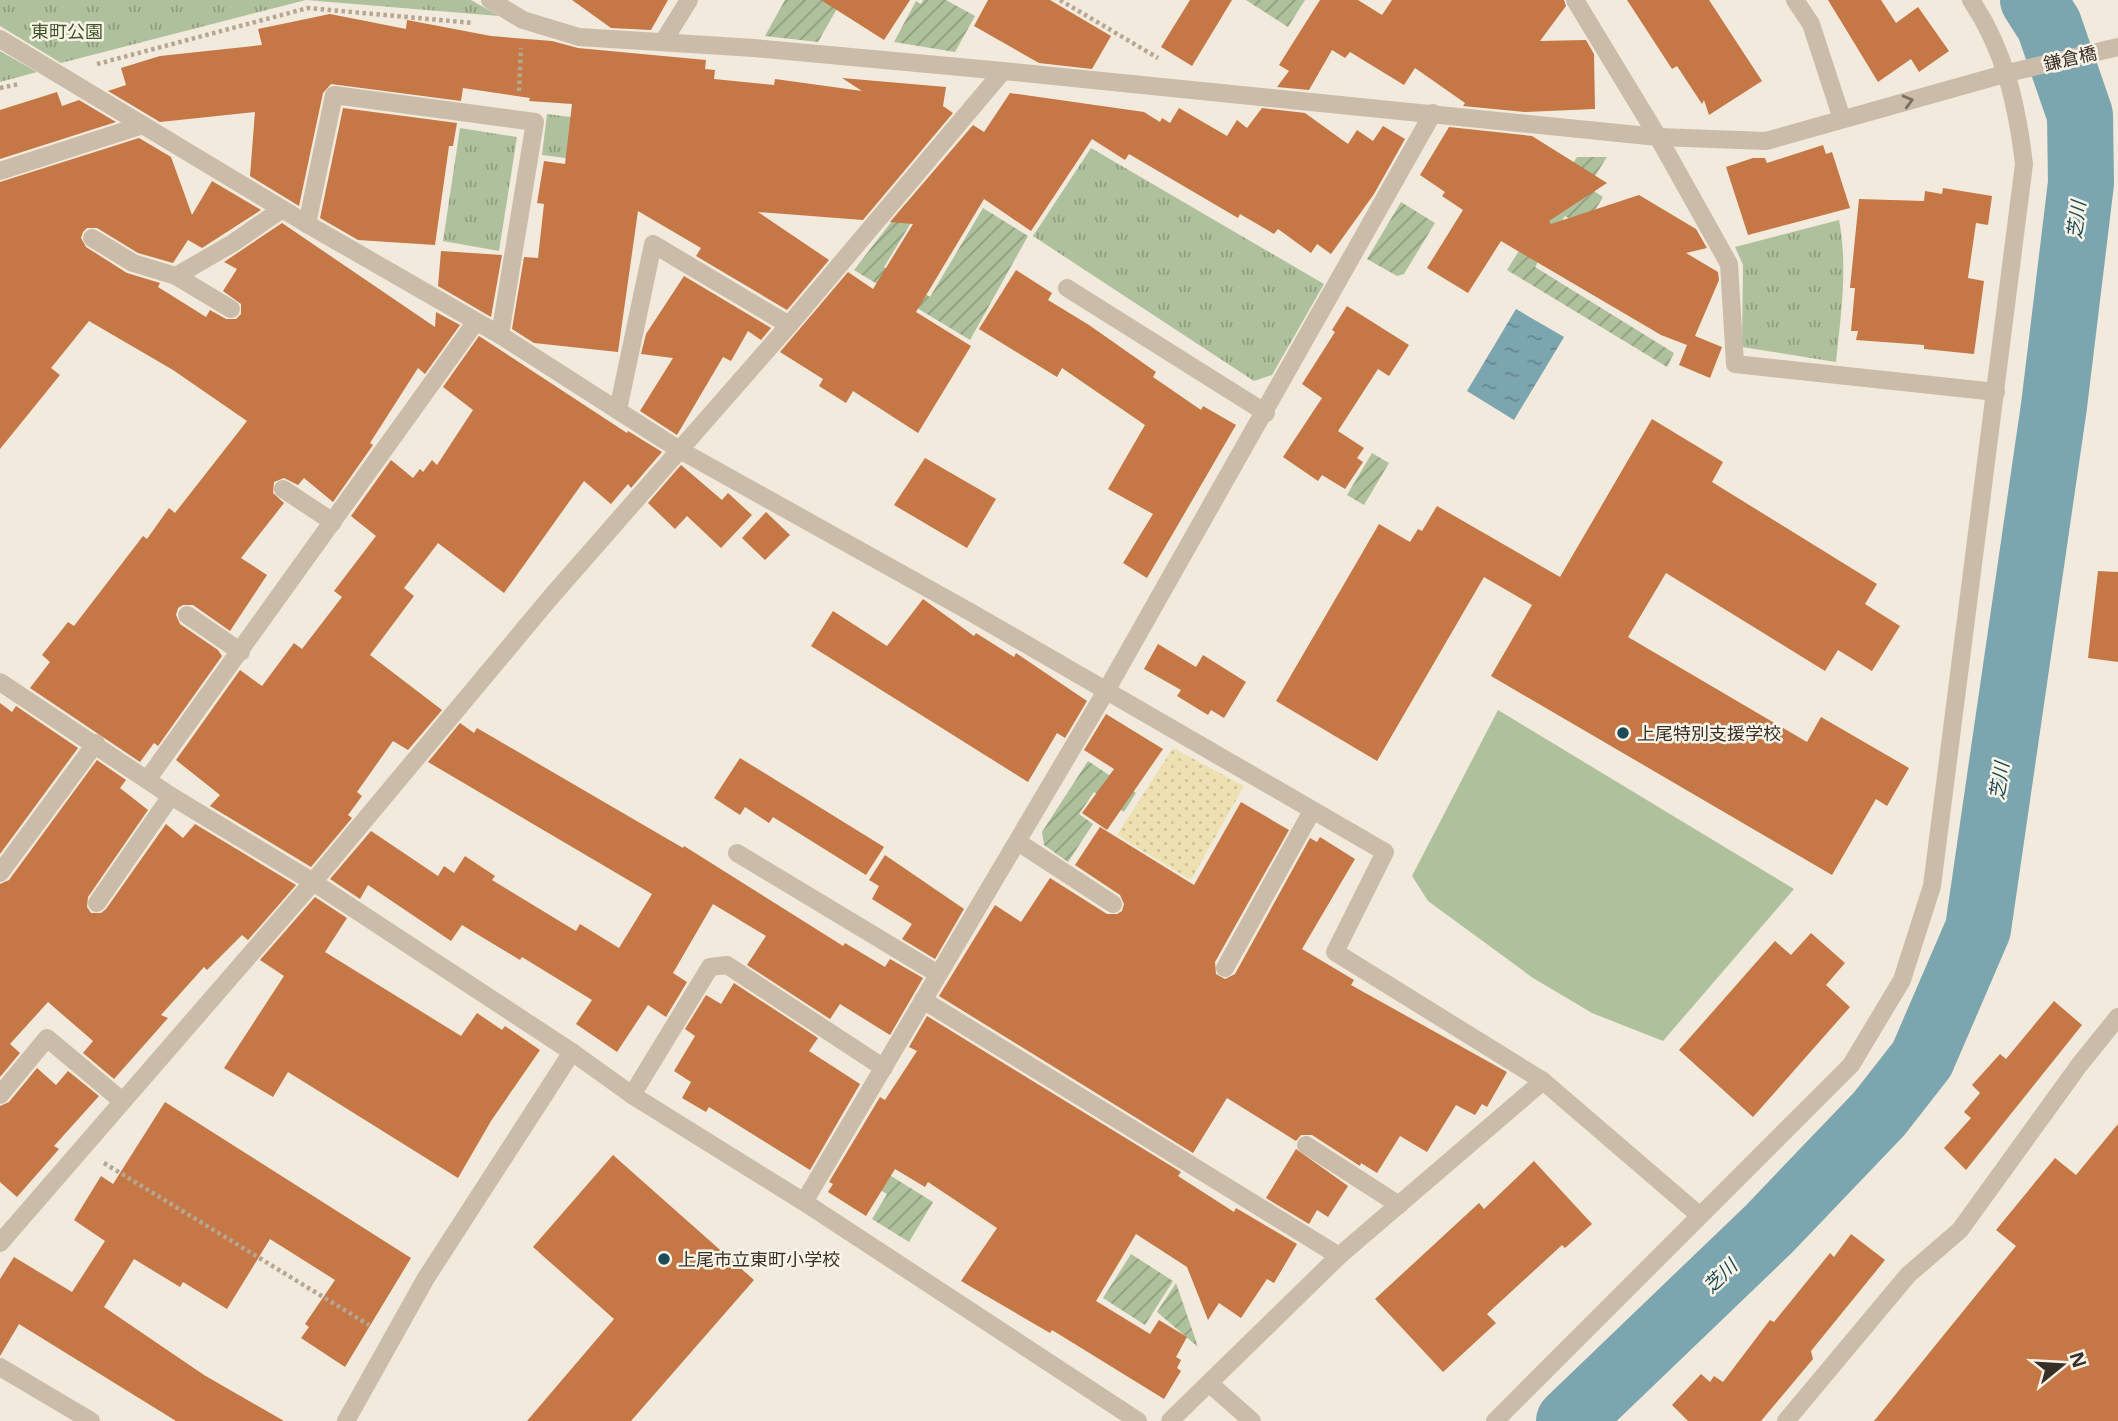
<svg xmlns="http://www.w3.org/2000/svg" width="2118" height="1421" viewBox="0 0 2118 1421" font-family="'Noto Sans','Noto Sans JP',sans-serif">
<defs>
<pattern id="grass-tufts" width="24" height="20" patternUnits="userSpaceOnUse" patternTransform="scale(1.75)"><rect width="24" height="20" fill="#afc19c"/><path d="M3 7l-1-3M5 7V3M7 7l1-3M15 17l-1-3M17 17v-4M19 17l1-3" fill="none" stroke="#8f9d7f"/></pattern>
<pattern id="sand-dots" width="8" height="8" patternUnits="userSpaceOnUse" patternTransform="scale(1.75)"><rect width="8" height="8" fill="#ede1b2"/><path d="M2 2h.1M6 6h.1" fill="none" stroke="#ccc199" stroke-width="1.8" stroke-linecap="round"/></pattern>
<pattern id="garden-furrows" width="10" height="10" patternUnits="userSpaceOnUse" patternTransform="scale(1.75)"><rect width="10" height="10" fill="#afc19c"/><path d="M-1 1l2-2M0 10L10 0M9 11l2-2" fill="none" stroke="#8f9d7f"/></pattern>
<pattern id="water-ripples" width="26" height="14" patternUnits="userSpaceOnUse" patternTransform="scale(1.75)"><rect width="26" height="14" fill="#7ba5af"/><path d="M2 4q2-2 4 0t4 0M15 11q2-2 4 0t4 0" fill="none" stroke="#66878e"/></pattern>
</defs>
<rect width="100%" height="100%" fill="#f2eadc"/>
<g fill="url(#grass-tufts)">
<polygon points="0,0 471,0 499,16 306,0 61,63 0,26"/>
<polygon points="0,51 37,72 0,82"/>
<polygon points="547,114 601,121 596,162 542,155"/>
<polygon points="460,128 517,137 499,251 443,241"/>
<polygon points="1091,148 1324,284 1272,375 1254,381 1033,236"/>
<path d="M1839,220C1848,267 1841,314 1836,362L1742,347L1743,265L1735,247Z"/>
</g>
<polygon fill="url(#sand-dots)" points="1173,748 1244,786 1191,880 1117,835"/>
<g fill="url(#garden-furrows)">
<polygon points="785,0 842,0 818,42 765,36"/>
<polygon points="923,0 946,0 975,16 955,52 894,42 916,1 921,4"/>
<polygon points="1246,0 1305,0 1288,27"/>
<polygon points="1577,157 1607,157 1588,187 1603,197 1584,228 1565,216 1535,267 1674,353 1667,367 1507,270"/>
<polygon points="1401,202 1435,223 1404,274 1397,276 1367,259"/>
<polygon points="905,204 917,213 884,267 930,297 983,208 1028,236 970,340 854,270"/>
<polygon points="1372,453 1389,463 1364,505 1347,495"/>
<polygon points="1088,761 1136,793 1124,812 1094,792 1079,814 1093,824 1068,862 1044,845 1042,832"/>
<polygon points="883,1171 933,1202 909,1242 872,1219 887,1194 873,1186"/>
<polygon points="1131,1254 1173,1281 1145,1325 1103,1298"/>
<polygon points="1176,1283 1198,1347 1157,1312"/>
</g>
<polygon fill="#afc19c" points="1498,710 1794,889 1663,1041 1592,1013 1533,978 1428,901 1412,876"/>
<polygon fill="url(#water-ripples)" points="1516,309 1564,337 1514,420 1467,391"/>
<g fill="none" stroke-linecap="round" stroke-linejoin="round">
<polyline stroke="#7ba5af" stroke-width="66" points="1569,1421 1769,1229 1879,1114 1922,1059 1978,929 2054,406 2081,183 2080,115 2049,25 2033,0"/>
</g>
<g fill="#c57746">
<polygon points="572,0 668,0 651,30 611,28"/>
<polygon points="821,0 910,0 884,40"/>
<polygon points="988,0 1050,0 1111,36 1092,69 1039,63 974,26"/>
<polygon points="1190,0 1232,0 1192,66 1161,47"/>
<polygon points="1320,0 1358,0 1382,15 1392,0 1564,0 1566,6 1540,41 1586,40 1594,54 1595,109 1525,112 1463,106 1465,103 1415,68 1404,85 1350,52 1345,58 1332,50 1309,90 1277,87 1289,71 1279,65"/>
<polygon points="1627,0 1709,0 1762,81 1709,115 1704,100 1702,104 1677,66 1672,69"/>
<polygon points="1828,0 1881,0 1896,23 1918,7 1949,51 1919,72 1911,59 1878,82"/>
<polygon points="330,14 406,29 407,20 491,36 552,41 578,48 706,60 705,69 715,70 714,79 774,85 775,79 862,91 842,78 946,87 943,106 953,113 863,220 758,212 829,260 787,310 696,256 701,248 638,211 618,352 534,343 512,329 524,257 538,258 544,204 537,203 544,161 565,164 572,104 529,101 530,98 463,88 461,101 331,84 323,93 299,206 250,176 255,112 160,122 108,91 126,85 121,68 160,56 262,45 258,29"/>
<polygon points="57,92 62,106 79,100 116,122 0,159 0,110"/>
<polygon points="1010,93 1144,112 1160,122 1162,118 1170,123 1179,108 1227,136 1237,120 1247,128 1262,108 1305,113 1348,144 1357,130 1373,141 1383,126 1405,139 1374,194 1331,254 1317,244 1311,253 1278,229 1274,234 1240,214 1238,218 1129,154 1125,160 1092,139 1031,231 984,199 916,312 971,346 918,433 853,391 846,403 819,386 823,379 780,352 848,272 873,289 913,224 890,222 973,125 984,132"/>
<polygon points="343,108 457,123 453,146 449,146 435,245 358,240 320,218"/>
<polygon points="1449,127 1532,136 1607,183 1549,221 1551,224 1639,195 1696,229 1707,248 1686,253 1718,272 1719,280 1695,336 1722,347 1710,378 1679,365 1687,345 1661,335 1501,241 1468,293 1427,268 1463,210 1442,196 1445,192 1420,175"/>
<polygon points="139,138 171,157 192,215 212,181 261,210 202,248 188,240 173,263 138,253 97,228 87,228 83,232 81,238 86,247 127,273 160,283 158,287 206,317 210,310 226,319 236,319 241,314 241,304 223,291 237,269 224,262 282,223 435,327 436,312 460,325 425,374 418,368 370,443 373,445 333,502 304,478 298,485 284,478 274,482 273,493 284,503 241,558 267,575 230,631 193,605 183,605 178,608 176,615 180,624 218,650 222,656 158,746 154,743 140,762 30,688 50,662 42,655 68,622 74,626 143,536 147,539 169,508 175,513 247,421 173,370 89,321 51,368 60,375 0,449 0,182"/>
<polygon points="1823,145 1826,154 1832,152 1850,208 1748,235 1726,167 1753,158 1765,158 1767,163"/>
<polygon points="1943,188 1992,196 1988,225 1976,223 1968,278 1984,281 1974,354 1924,349 1924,345 1856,340 1858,331 1851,331 1855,288 1850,288 1859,199 1924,201 1925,191 1942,194"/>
<polygon points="441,251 502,255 491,317 438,286"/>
<polygon points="1016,270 1052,293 1048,300 1089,325 1156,372 1153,377 1201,410 1203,406 1236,425 1147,578 1123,563 1153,514 1108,489 1145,425 1062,368 1057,377 979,329"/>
<polygon points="684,276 771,328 761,340 748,331 731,361 723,357 677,435 640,411 673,358 641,354 646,334"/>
<polygon points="1347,306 1409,345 1389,376 1378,369 1338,431 1364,448 1357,458 1363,462 1345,489 1322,475 1318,481 1283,457 1322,398 1302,384 1335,332 1332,330"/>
<polygon points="479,336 627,433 628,431 662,452 631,488 628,484 611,504 584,481 504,593 438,543 404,588 414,596 370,655 442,710 408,750 393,741 357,792 362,796 348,815 352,818 311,867 210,806 220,795 176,760 240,670 262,686 294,643 302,649 342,597 334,591 376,536 351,516 391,460 413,478 420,469 423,472 432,460 437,465 473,410 443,387"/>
<polygon points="1652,419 1723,462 1712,482 1877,584 1865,604 1900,626 1872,671 1838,650 1825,671 1666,573 1628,637 1807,742 1821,717 1909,768 1887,806 1876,799 1832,875 1491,676 1532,605 1484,577 1377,761 1276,701 1379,524 1410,542 1418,529 1422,531 1437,506 1560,577"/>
<polygon points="925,458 996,499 967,548 894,505"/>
<polygon points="681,465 722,500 728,493 752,515 721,548 687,516 675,529 648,503"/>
<polygon points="766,512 790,535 765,560 742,538"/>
<polygon points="2098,571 2118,572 2118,662 2088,658"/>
<polygon points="923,599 974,636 976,633 1014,657 1016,653 1087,701 1065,738 1057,733 1028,782 811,646 833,611 887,646"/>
<polygon points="1158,644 1196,667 1203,655 1246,682 1224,718 1211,710 1208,715 1177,696 1181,690 1144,669"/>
<polygon points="0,703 12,712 16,706 78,748 0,854"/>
<polygon points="1106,714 1163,749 1107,830 1082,813 1114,769 1084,750"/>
<polygon points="460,723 474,733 477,728 683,848 684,846 843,946 845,943 885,967 890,959 923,978 890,1035 840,1004 830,1019 747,965 766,936 713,904 673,973 687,982 666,1017 648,1005 617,1052 576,1024 592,1000 522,957 520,960 462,925 451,941 368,885 360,899 330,879 371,831 438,876 444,866 454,873 465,856 495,876 492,880 561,922 576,931 580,924 619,948 652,894 428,762"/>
<polygon points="740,758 884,847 866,875 773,817 769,823 745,807 740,815 714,798"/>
<polygon points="97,760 126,780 120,788 148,810 88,897 87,907 91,913 101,913 106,909 166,824 183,838 195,824 296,885 248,940 242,935 207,970 204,967 161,1015 168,1018 114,1079 83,1053 93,1041 48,1002 10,1044 20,1053 0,1077 0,884 9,880"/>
<polygon points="1241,802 1289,830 1215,962 1216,974 1225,979 1235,974 1310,838 1317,842 1320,837 1355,859 1302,949 1354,980 1351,985 1507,1072 1487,1107 1482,1104 1475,1115 1456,1105 1427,1152 1400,1136 1377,1173 1361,1163 1360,1166 1312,1135 1301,1135 1296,1141 1227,1098 1193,1153 939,996 995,905 1021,922 1050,878 1107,914 1117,914 1122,911 1124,904 1120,895 1075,865 1100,827 1194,885"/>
<polygon points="885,855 964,909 935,959 902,939 912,924 872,899 879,886 869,880"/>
<polygon points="315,897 347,918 325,952 461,1036 477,1013 502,1030 505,1026 540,1050 491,1121 458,1178 288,1072 273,1097 224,1068 284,976 260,960"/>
<polygon points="1811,933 1845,963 1826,985 1850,1007 1753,1117 1679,1050 1775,941 1791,955"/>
<polygon points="734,983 818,1038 809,1051 860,1084 810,1170 709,1107 706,1112 682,1098 691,1082 674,1071 695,1036 685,1029 706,995 721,1004"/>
<polygon points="2054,1001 2082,1025 1966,1170 1944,1148 1971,1118 1964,1112 1980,1093 1972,1085 2000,1054 2006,1059"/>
<polygon points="927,1016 1181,1172 1178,1176 1234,1212 1236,1208 1297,1244 1274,1283 1267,1279 1241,1318 1219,1303 1208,1320 1187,1267 1136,1234 1096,1301 1150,1334 1159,1320 1187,1337 1176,1357 1181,1360 1177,1368 1181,1371 1164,1399 1052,1330 1050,1333 961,1281 997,1228 928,1182 925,1187 895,1169 866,1216 828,1192 833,1184 829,1182 880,1097 885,1100 917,1051 909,1047"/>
<polygon points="37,1068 56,1085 68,1071 99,1096 54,1146 59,1149 17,1197 0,1182 0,1106 9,1102"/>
<polygon points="165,1102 411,1258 345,1367 301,1338 309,1327 305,1324 335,1280 270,1239 227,1309 183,1282 180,1287 134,1259 104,1307 204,1375 284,1421 176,1421 19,1324 0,1356 0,1279 14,1257 72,1292 105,1241 74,1220 101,1176 113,1184"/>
<polygon points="2118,1124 2118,1421 1874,1421 2016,1246 1996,1230 2055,1158 2076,1175"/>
<polygon points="1296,1149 1348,1186 1328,1217 1317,1210 1309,1224 1266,1198"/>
<polygon points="613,1155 754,1280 631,1421 527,1421 614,1319 533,1247"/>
<polygon points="1534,1161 1592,1224 1565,1248 1562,1245 1487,1314 1496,1323 1443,1372 1375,1299 1479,1203 1484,1209"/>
<polygon points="1851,1234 1885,1260 1811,1351 1813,1359 1761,1421 1688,1421 1672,1405 1701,1374 1710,1382 1714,1376 1723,1382 1770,1320 1774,1322 1830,1253 1834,1257"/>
</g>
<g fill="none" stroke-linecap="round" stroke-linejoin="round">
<g stroke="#b6a692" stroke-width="4.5" stroke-dasharray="3.5 3.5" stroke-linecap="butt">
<polyline points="1060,0 1158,58"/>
<polyline points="97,64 308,8 473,23"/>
<polyline points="0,88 19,84"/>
<polyline points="519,91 521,48"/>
<polyline points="104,1163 369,1325"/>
</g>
<g stroke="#cabca8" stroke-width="18">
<polyline points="490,0 523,20 579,37 754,48 1003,71 1658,137 1766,141 2008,73 2118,47"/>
<polyline points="1575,0 1658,137 1729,264 1735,364 1996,392"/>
<polyline points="1795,0 1811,24 1842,119"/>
<polyline points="0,39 307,224 500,335 678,449 972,613 1385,852 1335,952 1543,1081 1699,1215"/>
<polyline points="663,42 689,0"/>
<polyline points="0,171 143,125"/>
<polyline points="307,224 334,95 535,122 500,335"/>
<polyline points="92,238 133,263 176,276 233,243 282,209"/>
<polyline points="176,276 231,309"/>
<polyline points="1067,288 1266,413"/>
<polyline points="618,410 653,244 789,325"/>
<polyline points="283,489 333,522"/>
<polyline points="187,615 241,652"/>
<polyline points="0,682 171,796 313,882 572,1052 632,1095 804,1202 1138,1421"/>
<polyline points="147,780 475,323"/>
<polyline points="1018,842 1113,904"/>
<polyline points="737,853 938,974"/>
<polyline points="0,873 96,743"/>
<polyline points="97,903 171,796"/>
<polyline points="1225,968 1312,811"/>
<polyline points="923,1000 1339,1256"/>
<polyline points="0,1095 47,1038 121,1100"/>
<polyline points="632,1095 710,967 727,965 884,1068"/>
<polyline points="1306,1145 1399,1205"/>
<polyline points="804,1202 1106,691 1433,113"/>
<polyline points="0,1243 313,882 550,598 789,325 1003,71"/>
<polyline points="0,1367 91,1421"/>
<polyline points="1210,1384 1252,1421"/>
<polyline points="346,1421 426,1278 572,1052"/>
<polyline points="1170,1421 1339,1256 1543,1081"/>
<path d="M1495,1421L1851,1065L1902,980L1932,886L2024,164C2017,105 2005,51 1971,0"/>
<polyline points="1786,1421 1908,1275 1960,1230 2080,1064 2118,1017"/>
</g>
</g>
<defs><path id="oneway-chevron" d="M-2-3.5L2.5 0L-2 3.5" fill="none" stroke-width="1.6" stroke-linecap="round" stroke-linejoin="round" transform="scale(1.75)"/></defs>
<use stroke="#796e62" href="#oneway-chevron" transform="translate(1908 101) rotate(-15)"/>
<g fill="#1d4c58" stroke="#f9f4e8" stroke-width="2.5">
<circle cx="1623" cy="733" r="7"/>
<circle cx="664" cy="1259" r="7"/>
</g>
<g text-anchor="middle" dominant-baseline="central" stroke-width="5" stroke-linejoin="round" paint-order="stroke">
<g font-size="18" fill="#40552c" stroke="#f9f4e8">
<text x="67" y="31">東町公園</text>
</g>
<g font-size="18" fill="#372f28" stroke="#f9f4e8">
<text transform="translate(2070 58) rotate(-13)">鎌倉橋</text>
</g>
<g font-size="18" fill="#372f28" stroke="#f9f4e8" text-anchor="start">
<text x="1637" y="733">上尾特別支援学校</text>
<text x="678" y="1259">上尾市立東町小学校</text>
</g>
<g font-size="19" font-style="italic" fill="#1d4c58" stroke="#f9f4e8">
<text transform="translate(2076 220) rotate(-83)">芝川</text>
<text transform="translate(1999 781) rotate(-82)">芝川</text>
<text transform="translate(1720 1276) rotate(-44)">芝川</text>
</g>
</g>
<g transform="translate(2062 1365) rotate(72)" stroke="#f9f4e8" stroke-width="5" paint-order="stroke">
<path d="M0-5L12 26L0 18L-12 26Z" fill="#372f28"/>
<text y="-10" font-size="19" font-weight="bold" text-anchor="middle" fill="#372f28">N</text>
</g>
</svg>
